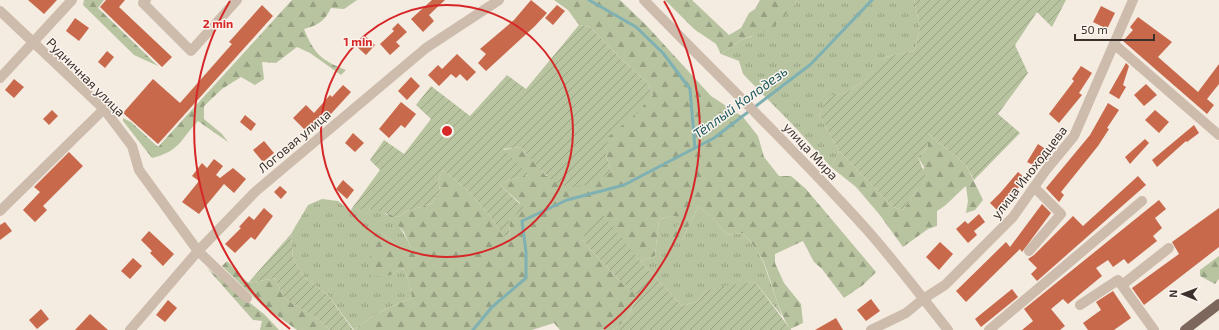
<svg xmlns="http://www.w3.org/2000/svg" width="1219" height="330" viewBox="0 0 1219 330" font-family="'Exo 2',sans-serif">
<defs>
<pattern id="grass-tufts" width="24" height="20" patternUnits="userSpaceOnUse"><rect width="24" height="20" fill="#b8c4a0"/><path d="M3 7l-1-3M5 7V3M7 7l1-3M15 17l-1-3M17 17v-4M19 17l1-3" fill="none" stroke="#97a083"/></pattern>
<pattern id="forest-firs" width="22" height="20" patternUnits="userSpaceOnUse"><rect width="22" height="20" fill="#b8c4a0"/><path d="M5 1l3.5 6h-7zM16 11l3.5 6h-7z" fill="#97a083"/></pattern>
<pattern id="garden-furrows" width="10" height="10" patternUnits="userSpaceOnUse"><rect width="10" height="10" fill="#b8c4a0"/><path d="M-1 1l2-2M0 10L10 0M9 11l2-2" fill="none" stroke="#97a083"/></pattern>
</defs>
<rect width="100%" height="100%" fill="#f4ebe1"/>
<g fill="url(#grass-tufts)">
<polygon points="797,0 914,0 920,27 915,50 886,57 876,66 865,80 844,94 828,96 819,115 839,151 831,167 793,125 743,74 739,61 721,54 741,40 751,37 795,5"/>
<path d="M322,199L338,201L350,211C355,210 361,208 366,208C389,208 403,229 411,248H400L382,233L391,275L403,268L409,281L412,298C390,306 372,315 354,330L328,295L304,277L293,258L291,234L308,205Z"/>
<polygon points="698,207 712,217 727,235 743,233 757,250 764,264 782,316 755,282 707,290 698,301 682,306 640,261 655,256 659,220 670,216 682,217 682,240"/>
</g>
<g fill="url(#forest-firs)">
<polygon points="84,0 104,0 98,8 158,66 134,55 83,5"/>
<path d="M292,0H357L344,9L331,8C324,22 318,25 304,29C314,54 321,60 346,70L341,75L310,53L297,47L276,63L262,62L264,79L255,85L241,77L222,89L204,106V119L222,134L228,142L198,121C180,140 180,151 152,158L123,121V118L131,122L158,147Z"/>
<path d="M554,0H620L647,26L711,96L743,117L758,136L764,157L779,176H791L806,189L876,272L863,285L844,298L822,269L814,262L803,241L775,254V263L784,283L801,304L803,323L790,329C777,309 773,285 764,263C759,252 751,242 743,233L727,235L712,217L698,207L682,240L672,236L681,217L670,216L659,220L655,256L640,261L621,240H582L621,282L638,295L626,320L613,330H560L554,323L532,330H354C372,315 390,306 412,298L409,281L403,268L391,275L370,277C368,257 370,250 382,233L400,248H411L404,232L386,213L398,217L407,211L431,204L440,191L438,180L443,170L468,191L490,216L501,233L510,240L509,219L520,203L500,185L511,179L528,175L503,150L520,147L533,160L546,176L611,172L606,154L607,137L653,95L647,82L619,57L590,27L579,25L568,10Z"/>
<polygon points="665,0 692,0 729,35 741,28 749,13 755,9 760,0 797,0 795,5 770,30 741,40 721,54 716,44 694,29"/>
<path d="M928,133L966,165L983,200L975,210L966,213L968,201L966,186C956,194 948,205 937,211V226L928,229L903,247L879,214L856,187L831,167L839,151L893,207L903,210L918,188L924,167L918,157L928,147Z"/>
<polygon points="1219,256 1219,279 1215,284 1200,276 1200,270"/>
<polygon points="227,261 248,283 275,278 284,298 319,320 330,330 297,330 262,305 222,266"/>
<polygon points="207,268 265,315 279,330 260,330 262,321 253,320"/>
</g>
<g fill="url(#garden-furrows)">
<polygon points="914,0 1066,0 1052,27 1037,12 1015,45 1028,73 998,114 1020,133 974,180 966,165 928,133 928,147 918,157 928,183 918,188 903,210 893,207 839,151 819,115 828,95 844,94 865,80 876,65 886,57 915,50 920,27"/>
<path d="M579,25L590,27L619,57L647,82L653,95L637,113L608,137L606,154L611,172C602,177 592,183 583,186C552,193 539,165 520,147L503,149L529,175L511,179L500,185L524,208L509,219L510,240L501,233L490,216L468,191L443,170L438,180L440,191L431,204L407,211L398,217L367,208L350,211L380,170L370,160L384,140L404,154L431,119L416,105L431,86L470,116L507,75L526,89Z"/>
<polygon points="600,211 640,261 682,306 698,301 707,290 729,285 755,282 791,330 613,330 626,320 638,296 621,282 582,240 588,227"/>
<polygon points="291,234 293,258 304,277 328,295 353,330 330,330 319,320 284,298 275,278 248,283"/>
</g>
<g fill="none" stroke-linecap="round" stroke-linejoin="round">
<g stroke="#7fb0b2" stroke-width="3">
<polyline points="589,0 636,27 663,53 690,89 695,148"/>
<polyline points="473,330 492,307 526,278 526,252 522,221 567,200 624,185 714,138 811,64 872,0"/>
</g>
</g>
<g fill="#c8694b">
<polygon points="28,0 57,0 44,14"/>
<polygon points="106,0 125,0 119,7 172,57 162,67 100,7"/>
<polygon points="432,0 445,0 429,15 434,21 423,32 411,19"/>
<polygon points="531,0 547,13 535,26 486,71 478,63 486,54 480,49 514,20"/>
<polygon points="262,5 273,16 158,144 123,113 153,79 180,103 232,44 229,42"/>
<polygon points="557,5 565,11 553,25 545,18"/>
<polygon points="1101,6 1115,13 1107,29 1093,22"/>
<polygon points="1138,17 1172,42 1158,57 1198,92 1219,64 1219,84 1207,99 1214,105 1207,114 1123,41 1133,30 1130,27"/>
<polygon points="75,18 89,28 79,41 66,31"/>
<polygon points="398,23 407,32 396,42 400,46 390,55 380,44 394,31 392,29"/>
<polygon points="365,36 375,45 366,55 356,46"/>
<polygon points="107,51 114,57 105,68 98,62"/>
<polygon points="457,54 476,72 467,81 460,74 456,78 451,74 439,86 428,75 438,65 442,69"/>
<polygon points="1126,63 1129,66 1123,85 1126,87 1119,99 1109,93"/>
<polygon points="1081,66 1092,73 1079,93 1082,95 1059,123 1049,114 1074,81 1072,79"/>
<polygon points="411,77 420,86 407,100 398,91"/>
<polygon points="14,79 24,87 14,98 5,90"/>
<polygon points="1146,84 1157,95 1144,106 1134,95"/>
<polygon points="343,85 351,92 330,115 326,112 307,132 293,118 306,105 314,113 330,95 332,97"/>
<polygon points="401,102 416,114 405,128 401,125 389,138 379,129"/>
<polygon points="1108,103 1119,110 1107,128 1109,129 1098,146 1061,192 1064,195 1059,202 1046,188 1090,135"/>
<polygon points="52,110 58,116 49,125 43,119"/>
<polygon points="1155,110 1169,122 1159,133 1145,120"/>
<polygon points="245,115 256,124 251,131 240,122"/>
<polygon points="1194,125 1199,133 1187,142 1186,141 1157,167 1152,160"/>
<polygon points="353,133 364,143 355,152 345,143"/>
<polygon points="1145,139 1149,143 1130,164 1125,157"/>
<polygon points="264,141 274,153 263,162 253,150"/>
<polygon points="1038,144 1047,150 1037,167 1027,162"/>
<polygon points="69,152 83,166 43,206 47,210 35,222 23,210 40,192 34,187"/>
<polygon points="214,159 223,166 216,175 220,178 233,168 246,179 234,193 224,184 199,214 182,202 199,181 192,176 202,163 207,168"/>
<polygon points="1018,172 1026,179 998,211 990,203 1001,192"/>
<polygon points="1138,176 1146,185 1037,281 1031,274 1037,268 1028,259 1034,255 1073,216 1083,226"/>
<polygon points="343,180 354,190 347,199 336,189"/>
<polygon points="280,186 287,192 281,199 274,192"/>
<polygon points="1159,200 1166,209 1155,218 1162,228 1153,236 1157,241 1128,264 1124,259 1113,267 1108,260 1096,268 1102,276 1068,304 1063,299 1051,309 1065,326 1060,330 1022,330 1033,321 1024,309"/>
<polygon points="1042,204 1051,213 1022,252 1020,249 966,302 956,291 1006,242 1010,247"/>
<polygon points="264,208 273,216 255,240 251,237 235,253 225,244 241,228 239,227 249,216 254,220"/>
<polygon points="1219,208 1219,247 1144,305 1132,288 1179,254 1172,242"/>
<polygon points="979,214 985,222 974,231 977,235 968,243 956,229 965,221 968,224"/>
<polygon points="5,222 12,231 0,240 0,225"/>
<polygon points="149,231 174,254 163,266 150,253 152,251 141,240"/>
<polygon points="940,242 953,254 939,270 926,257"/>
<polygon points="133,258 142,266 130,279 121,271"/>
<polygon points="1012,289 1018,297 981,327 975,319"/>
<polygon points="1113,291 1131,318 1114,330 1088,330 1083,323 1101,310 1096,302"/>
<polygon points="871,299 880,311 866,321 857,310"/>
<polygon points="168,300 177,308 165,322 156,315"/>
<polygon points="41,309 49,319 37,329 29,320"/>
<polygon points="90,314 108,330 75,330"/>
<polygon points="836,318 843,330 815,330"/>
</g>
<g fill="none" stroke-linecap="round" stroke-linejoin="round">
<g stroke="#cdbbac" stroke-width="10">
<polyline points="146,0 143,3 191,51 237,0"/>
<path d="M644,0C719,77 796,151 868,231C896,263 922,297 948,330"/>
<polyline points="0,11 104,109 132,146 139,170 198,251 247,298"/>
<polyline points="1114,44 1219,135"/>
<polyline points="0,78 72,0"/>
<polyline points="0,211 104,109"/>
<polyline points="1029,251 1061,214 1034,187"/>
<polyline points="1122,285 1169,248"/>
<polyline points="1080,305 1118,280 1154,330"/>
<polyline points="130,330 198,251 255,192 426,48 499,0"/>
<polyline points="871,330 906,313 923,299 945,285 1013,217 1046,170 1074,136 1133,0"/>
<polyline points="989,330 1142,201"/>
</g>
<polyline stroke="#7d675c" stroke-width="10" points="1185,330 1219,304"/>
</g>
<g fill="none" stroke="#d62828" stroke-width="2">
<circle cx="447" cy="131" r="126"/>
<path d="M290 329A253 253 0 0 1 230 1M664 1A253 253 0 0 1 604 329"/>
</g>
<g text-anchor="middle" dominant-baseline="central" stroke-width="3" stroke-linejoin="round" paint-order="stroke">
<g font-size="13" fill="#3b302b" stroke="#fbf5ee">
<text transform="translate(86 77) rotate(45)">Рудничная улица</text>
<text transform="translate(294 141) rotate(-40)">Логовая улица</text>
<text transform="translate(811 151) rotate(47)">улица Мира</text>
<text transform="translate(1029 172) rotate(-52)">улица Иноходцева</text>
</g>
<g font-size="14" font-style="italic" fill="#1f5a5e" stroke="#fbf5ee">
<text transform="translate(740 102) rotate(-36)">Тёплый Колодезь</text>
</g>
</g>
<circle cx="447" cy="131" r="6" fill="#d62828" stroke="#fbf5ee" stroke-width="2"/>
<g font-size="12" text-anchor="middle" font-weight="bold" fill="#d62828" stroke="#fbf5ee" stroke-width="3" stroke-linejoin="round" paint-order="stroke">
<text x="218" y="28">2 min</text>
<text x="358" y="46">1 min</text>
</g>
<g transform="translate(1183 294) rotate(271)" stroke="#fbf5ee" stroke-width="3" paint-order="stroke">
<path d="M0-3L7 15L0 10L-7 15Z" fill="#3b302b"/>
<text y="-6" font-size="11" font-weight="bold" text-anchor="middle" fill="#3b302b">N</text>
</g>
<path d="M1075 34v6h79v-6" fill="none" stroke="#3b302b" stroke-width="2"/>
<text x="1081" y="34" font-size="12" fill="#3b302b" stroke="#fbf5ee" stroke-width="3" paint-order="stroke">50 m</text>
</svg>
